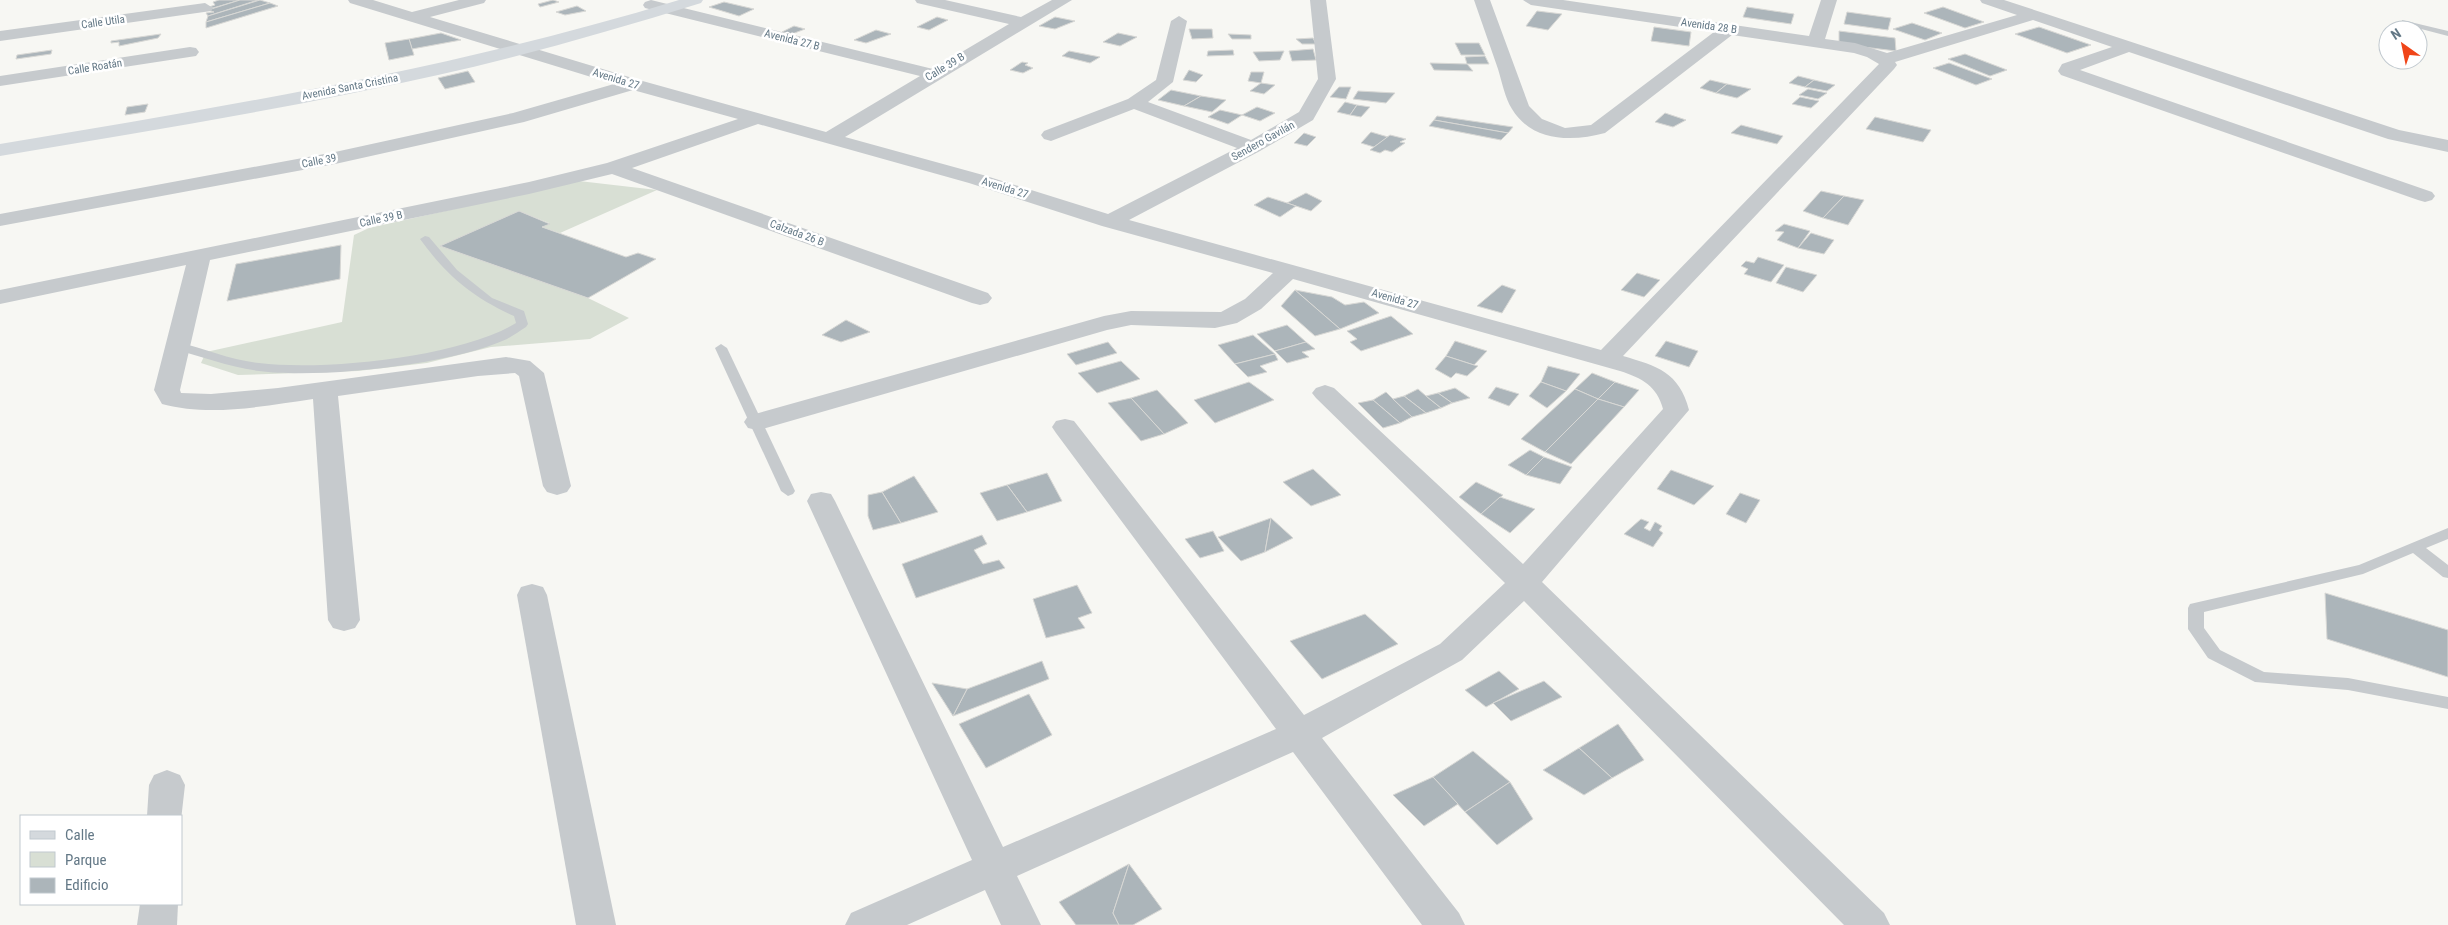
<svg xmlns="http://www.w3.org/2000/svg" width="2448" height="925" viewBox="0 0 2448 925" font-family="'Roboto Condensed',sans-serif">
<rect width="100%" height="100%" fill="#f7f7f3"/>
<polygon fill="#d8dfd4" points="579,181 657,190 560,233 542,227 549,223 519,211 441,246 588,298 629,318 590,339 491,347 427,363 358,371 238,375 201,363 206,352 342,322 354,235 369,228"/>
<g fill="#acb5ba" stroke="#d8d8d5">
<polygon points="219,0 240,0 213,8 209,7 215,5 213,2"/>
<polygon points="240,0 258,0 208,16 206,13 214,12 208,10"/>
<polygon points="260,0 270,3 206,22 208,16"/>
<polygon points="553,0 559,2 540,7 538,4"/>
<polygon points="724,2 754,9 739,16 709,7"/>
<polygon points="270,3 278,6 206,28 206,22"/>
<polygon points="577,6 586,11 565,15 556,12"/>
<polygon points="1747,7 1794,14 1791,24 1743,17"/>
<polygon points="1943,7 1984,22 1965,28 1924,13"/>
<polygon points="1537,11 1562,14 1548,30 1526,26"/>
<polygon points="1847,12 1891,18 1888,30 1844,24"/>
<polygon points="937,17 948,20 929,30 917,27"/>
<polygon points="1055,17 1075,21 1055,29 1039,26"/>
<polygon points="1912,23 1942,33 1925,40 1893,29"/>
<polygon points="794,26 805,29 792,34 782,32"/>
<polygon points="1654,27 1691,32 1689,46 1651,41"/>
<polygon points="2039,27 2091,45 2067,53 2015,34"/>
<polygon points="1189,29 1212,29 1213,38 1192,39"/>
<polygon points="876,30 891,34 866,43 854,40"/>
<polygon points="1839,31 1895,38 1896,51 1839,44"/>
<polygon points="441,33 461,40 412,49 409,39"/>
<polygon points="1118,33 1137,37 1120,46 1103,42"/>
<polygon points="161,34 158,38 119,46 119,42 111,43 111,41"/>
<polygon points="1228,34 1251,35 1251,39 1232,39"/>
<polygon points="1313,38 1316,44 1302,44 1296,39"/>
<polygon points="409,39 414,55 389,60 385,43"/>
<polygon points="1455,43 1479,43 1485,55 1461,55"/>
<polygon points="1313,49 1316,60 1292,61 1289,51"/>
<polygon points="52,50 51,54 16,59 17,55"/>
<polygon points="1233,50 1234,55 1207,56 1208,51"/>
<polygon points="1069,51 1100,57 1090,63 1062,56"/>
<polygon points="1284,51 1280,60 1259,61 1253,52"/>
<polygon points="1965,54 2007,70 1990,76 1948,59"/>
<polygon points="1485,56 1489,64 1467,64 1465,57"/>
<polygon points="1022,62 1028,63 1025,65 1033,68 1023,73 1010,70"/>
<polygon points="1430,63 1467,64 1473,71 1434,70"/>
<polygon points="1949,63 1992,79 1976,85 1933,68"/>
<polygon points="1189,70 1203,75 1196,82 1183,80"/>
<polygon points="468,71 475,82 445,89 438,78"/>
<polygon points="1251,72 1264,72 1261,83 1248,81"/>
<polygon points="1798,76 1814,80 1805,87 1789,83"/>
<polygon points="1710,80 1727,84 1716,93 1700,88"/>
<polygon points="1814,80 1835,85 1827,91 1805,87"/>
<polygon points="1261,83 1275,85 1264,94 1250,91"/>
<polygon points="1727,84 1751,89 1737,98 1716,93"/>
<polygon points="1339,87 1351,87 1346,99 1330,97"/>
<polygon points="1808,89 1827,93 1818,99 1799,95"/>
<polygon points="1171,90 1201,96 1184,106 1158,100"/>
<polygon points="1358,91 1395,93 1386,103 1353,99"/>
<polygon points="1201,96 1226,100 1212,112 1184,106"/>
<polygon points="1800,97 1819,101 1811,108 1792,104"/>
<polygon points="1345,102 1357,105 1350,115 1337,112"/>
<polygon points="148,104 145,112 125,115 127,107"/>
<polygon points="1357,105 1370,107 1361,117 1350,115"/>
<polygon points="1257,107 1275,113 1260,121 1242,115"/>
<polygon points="1220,110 1242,115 1228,124 1208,117"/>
<polygon points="1665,113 1686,120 1673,127 1655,122"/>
<polygon points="1437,116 1513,127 1508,133 1434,120"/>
<polygon points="1875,117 1931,130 1923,142 1866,129"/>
<polygon points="1434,120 1508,133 1501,140 1429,126"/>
<polygon points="1741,125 1783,136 1777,144 1731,133"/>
<polygon points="1371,132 1388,137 1374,147 1361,143"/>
<polygon points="1304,133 1316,137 1307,146 1294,143"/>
<polygon points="1390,135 1406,139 1400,142 1405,143 1392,152 1385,150 1380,153 1370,150"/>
<polygon points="1821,191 1844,196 1823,218 1803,211"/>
<polygon points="1306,193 1322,201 1311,211 1287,203"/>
<polygon points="1844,196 1864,200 1848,225 1823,218"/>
<polygon points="1268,197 1287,203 1296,206 1280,217 1254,205"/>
<polygon points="519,211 550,224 542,227 626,257 638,253 656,259 588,298 440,246"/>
<polygon points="1784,224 1810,231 1798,248 1777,240 1784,232 1775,231"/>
<polygon points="1811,233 1834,240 1824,254 1798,248"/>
<polygon points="341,245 340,279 227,301 236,264"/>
<polygon points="1758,257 1784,265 1771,282 1744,274 1748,269 1741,266 1746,261 1754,263"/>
<polygon points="1786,267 1817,275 1803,292 1776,283"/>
<polygon points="1637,273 1660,280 1644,297 1621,290"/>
<polygon points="1502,285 1516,290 1502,313 1477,306"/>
<polygon points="1295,290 1332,297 1345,305 1364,302 1379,313 1340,329"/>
<polygon points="1295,290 1340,329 1315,336 1281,306"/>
<polygon points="1391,316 1413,334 1361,351 1350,342 1357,339 1347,331"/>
<polygon points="846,320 870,332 841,342 822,335"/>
<polygon points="1287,325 1306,342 1275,351 1257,334"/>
<polygon points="1253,335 1275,354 1235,364 1218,345"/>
<polygon points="1455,341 1487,351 1474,365 1446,356"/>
<polygon points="1666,341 1698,351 1689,367 1655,356"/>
<polygon points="1108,342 1117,353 1076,365 1067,354"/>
<polygon points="1306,342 1315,349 1302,352 1309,357 1287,363 1275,351"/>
<polygon points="1275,354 1278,360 1260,366 1267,372 1248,377 1235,364"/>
<polygon points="1446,356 1474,365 1478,366 1467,376 1456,373 1451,378 1435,369"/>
<polygon points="1121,361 1140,379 1097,393 1078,373"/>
<polygon points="1548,366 1580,374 1566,391 1541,382"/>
<polygon points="1592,373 1615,382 1598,399 1575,389"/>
<polygon points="1249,382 1274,400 1215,423 1194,400"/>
<polygon points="1541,382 1566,391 1547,408 1529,396"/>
<polygon points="1615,382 1639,390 1624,407 1598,399"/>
<polygon points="1496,387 1519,394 1509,406 1488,398"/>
<polygon points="1455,388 1470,398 1452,403 1438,393"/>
<polygon points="1418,389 1426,396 1441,408 1426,413 1404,396"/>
<polygon points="1575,389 1598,399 1545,452 1521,439"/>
<polygon points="1157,390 1188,423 1164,434 1131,398"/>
<polygon points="1386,392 1393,399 1412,417 1400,423 1373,400"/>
<polygon points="1438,393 1452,403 1441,408 1426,396"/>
<polygon points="1404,396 1426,413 1412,417 1393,399"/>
<polygon points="1131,398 1164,434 1141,441 1108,403"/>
<polygon points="1598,399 1624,407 1571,464 1545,452"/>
<polygon points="1373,400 1400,423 1383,428 1358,403"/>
<polygon points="1530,450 1544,457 1526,475 1508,465"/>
<polygon points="1544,457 1572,467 1560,484 1526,475"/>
<polygon points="1313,469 1341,495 1311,506 1283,482"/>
<polygon points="1671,470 1714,486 1694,505 1657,489"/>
<polygon points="1047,473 1062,501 1027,512 1007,485"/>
<polygon points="914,476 938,512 901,523 882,492"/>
<polygon points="1476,482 1503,495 1481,514 1459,497"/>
<polygon points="1007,485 1027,512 997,521 980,493"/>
<polygon points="882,492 901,523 873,530 868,516 868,495"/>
<polygon points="1740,493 1760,500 1746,523 1726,514"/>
<polygon points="1500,497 1535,509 1510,533 1481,514"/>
<polygon points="1271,518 1265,552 1241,561 1218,537"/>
<polygon points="1271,518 1293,538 1265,552"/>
<polygon points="1641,519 1649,522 1644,528 1650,531 1655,522 1662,526 1659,530 1663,533 1653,547 1624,534"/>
<polygon points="1213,531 1224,551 1200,558 1185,539"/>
<polygon points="982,535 987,544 974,550 983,564 999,560 1005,568 916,598 902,564"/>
<polygon points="1077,585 1092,613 1078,618 1085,628 1046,638 1033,599"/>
<polygon points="2325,593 2448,630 2448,677 2327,639"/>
<polygon points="1365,614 1398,644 1322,679 1290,641"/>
<polygon points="1042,661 1049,679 953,716 967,689"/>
<polygon points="1499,671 1519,689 1486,707 1465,690"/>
<polygon points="1544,681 1562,697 1511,721 1493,703"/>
<polygon points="932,683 967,689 953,716"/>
<polygon points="1029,694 1052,735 986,768 959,724"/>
<polygon points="1618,724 1644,760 1612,778 1579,748"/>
<polygon points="1579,748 1612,778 1584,795 1543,770"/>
<polygon points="1473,751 1510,782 1465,812 1433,777"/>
<polygon points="1433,777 1458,804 1424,826 1393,795"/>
<polygon points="1510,782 1533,819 1497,845 1465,812"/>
<polygon points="1129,864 1113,913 1119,925 1076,925 1059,902"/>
<polygon points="1129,864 1162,909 1133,925 1119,925 1113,913"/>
</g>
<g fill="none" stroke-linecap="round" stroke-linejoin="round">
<g fill="#c6cacd" fill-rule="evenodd">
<polygon points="2402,20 2448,31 2448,36 2402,24"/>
<path d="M425,236L429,237L457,270L492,298L524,311L528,324L526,327C520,331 514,335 507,339C451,365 320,379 259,371C230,367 202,357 174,349L172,346L178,342C205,349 231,360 259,363C325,371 460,357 516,323L514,316C472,297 447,276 420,239Z"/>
<polygon points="721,344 727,348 795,491 793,494 788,496 781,491 715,348"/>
<polygon points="2448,528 2448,539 2426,548 2448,565 2448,578 2443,577 2413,553 2363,574 2204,612 2204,628 2220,650 2264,672 2348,678 2448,697 2448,709 2348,690 2255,682 2208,658 2188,629 2188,608 2190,604 2359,565"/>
</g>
<g fill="#c6cacd" fill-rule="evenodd">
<path d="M348,0H373L412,12L459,0H486L484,3L430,17L639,80L826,132L920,76L645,8L643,5L645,2L651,0L933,69L1009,24L917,3L915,0H945L1021,17L1052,0H1072L845,137L983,175L1108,214L1237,148L1134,109L1051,141L1044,139L1041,135L1044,131L1128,99L1156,80L1171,21L1179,16L1187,21L1173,82L1148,102L1251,140L1299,112L1318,79L1310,0H1326L1336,79L1313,120L1260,151L1129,220L1601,350L1879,64L1867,57L1854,53L1732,35L1605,133C1572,142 1532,142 1512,109C1505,98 1502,82 1498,69C1490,46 1482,23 1474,0H1490L1529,106L1542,119L1565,128L1591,125L1714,32L1531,5L1523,0H1563L1809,36L1821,0H1837L1825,39L1855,43L1887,53L2017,15L1982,3L1980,0H2004L2399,130L2448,140V152L2388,139L2129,52L2080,70L2432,192L2435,196L2432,200L2425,202L2418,200L2061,75L2058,71L2062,64L2112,47L2033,20L1895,62L1897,65L1894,69L1623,356C1657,366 1679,372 1689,410L1542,582L1884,913L1890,925H1844L1524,601L1462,660L1322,738L1459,913L1465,925H1422L1293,752L1017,876L1041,925H1001L985,890L907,925H845L851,913L972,860L807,501L811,494L821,492L831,494L835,501L1003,847L1276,729L1056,433L1052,427L1056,421L1065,419L1074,421L1304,715L1440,644L1505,583L1316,398L1312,393L1316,388L1325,385L1334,388L1523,564L1663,409C1657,386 1642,378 1620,371L1293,279L1261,309L1237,323L1215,328L1131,325L1107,330L766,428L757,430L748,428L744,422L748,416L1104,316L1131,311L1221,312L1245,299L1273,273L1102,226L969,183L758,124L632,168L988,293L992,298L988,303L980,305L972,303L612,174L529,194L210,260L180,390L181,393L211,394L278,388L506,357L530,361L544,373L571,486L567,492L557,495L547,492L543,486L519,376L515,373L478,376L338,396L360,620L355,628L344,631L333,628L328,620L313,399C264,406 210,417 162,404L154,390L186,265L0,304V290L529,182L607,163L738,119L633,90L524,122L335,164L0,226V214L335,152L513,113L614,84L350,3Z"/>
<polygon points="205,3 213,8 211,11 0,41 0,31"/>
<polygon points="190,47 196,48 199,52 196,56 0,86 0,76"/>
<polygon points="532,584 543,587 547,595 616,925 576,925 517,595 521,587"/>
<polygon points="167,770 180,775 185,785 181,820 181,816 147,816 149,785 154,775"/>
<polygon points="140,904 178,904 177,925 137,925"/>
</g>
<path fill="#d4d9dd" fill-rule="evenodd" d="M679,0H703L701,3C614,30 527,55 438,75C293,108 146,131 0,156V144C229,106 457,68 679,0Z"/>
</g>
<g text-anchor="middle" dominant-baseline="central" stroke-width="5" stroke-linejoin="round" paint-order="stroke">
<g font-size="11" fill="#637886" stroke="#fff">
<text transform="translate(103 22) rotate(-8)">Calle Utila</text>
<text transform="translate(1709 26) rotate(8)">Avenida 28 B</text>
<text transform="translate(792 40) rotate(14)">Avenida 27 B</text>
<text transform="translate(95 67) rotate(-9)">Calle Roatán</text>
<text transform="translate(945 67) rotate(-31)">Calle 39 B</text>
<text transform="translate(616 79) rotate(17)">Avenida 27</text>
<text transform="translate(350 87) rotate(-11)">Avenida Santa Cristina</text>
<text transform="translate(1263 141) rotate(-29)">Sendero Gavilán</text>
<text transform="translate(319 161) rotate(-11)">Calle 39</text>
<text transform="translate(1005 188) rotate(17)">Avenida 27</text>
<text transform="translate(381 219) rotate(-12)">Calle 39 B</text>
<text transform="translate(797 233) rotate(20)">Calzada 26 B</text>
<text transform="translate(1395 299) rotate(16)">Avenida 27</text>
</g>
</g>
<rect x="20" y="815" width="162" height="90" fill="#ffffff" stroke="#c1c9cf"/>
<rect x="30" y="831" width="25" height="8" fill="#d4d9dd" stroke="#c1c9cf"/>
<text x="65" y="840" font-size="15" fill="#637886">Calle</text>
<rect x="30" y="852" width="25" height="15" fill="#d8dfd4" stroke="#c1c9cf"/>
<text x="65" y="865" font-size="15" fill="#637886">Parque</text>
<rect x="30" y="878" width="25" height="15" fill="#acb5ba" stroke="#c1c9cf"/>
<text x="65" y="890" font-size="15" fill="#637886">Edificio</text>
<g transform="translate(2403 45) rotate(327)"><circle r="24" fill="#ffffff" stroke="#c1c9cf"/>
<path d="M0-4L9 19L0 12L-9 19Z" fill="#f04519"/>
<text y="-8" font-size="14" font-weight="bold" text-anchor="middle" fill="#637886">N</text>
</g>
</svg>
